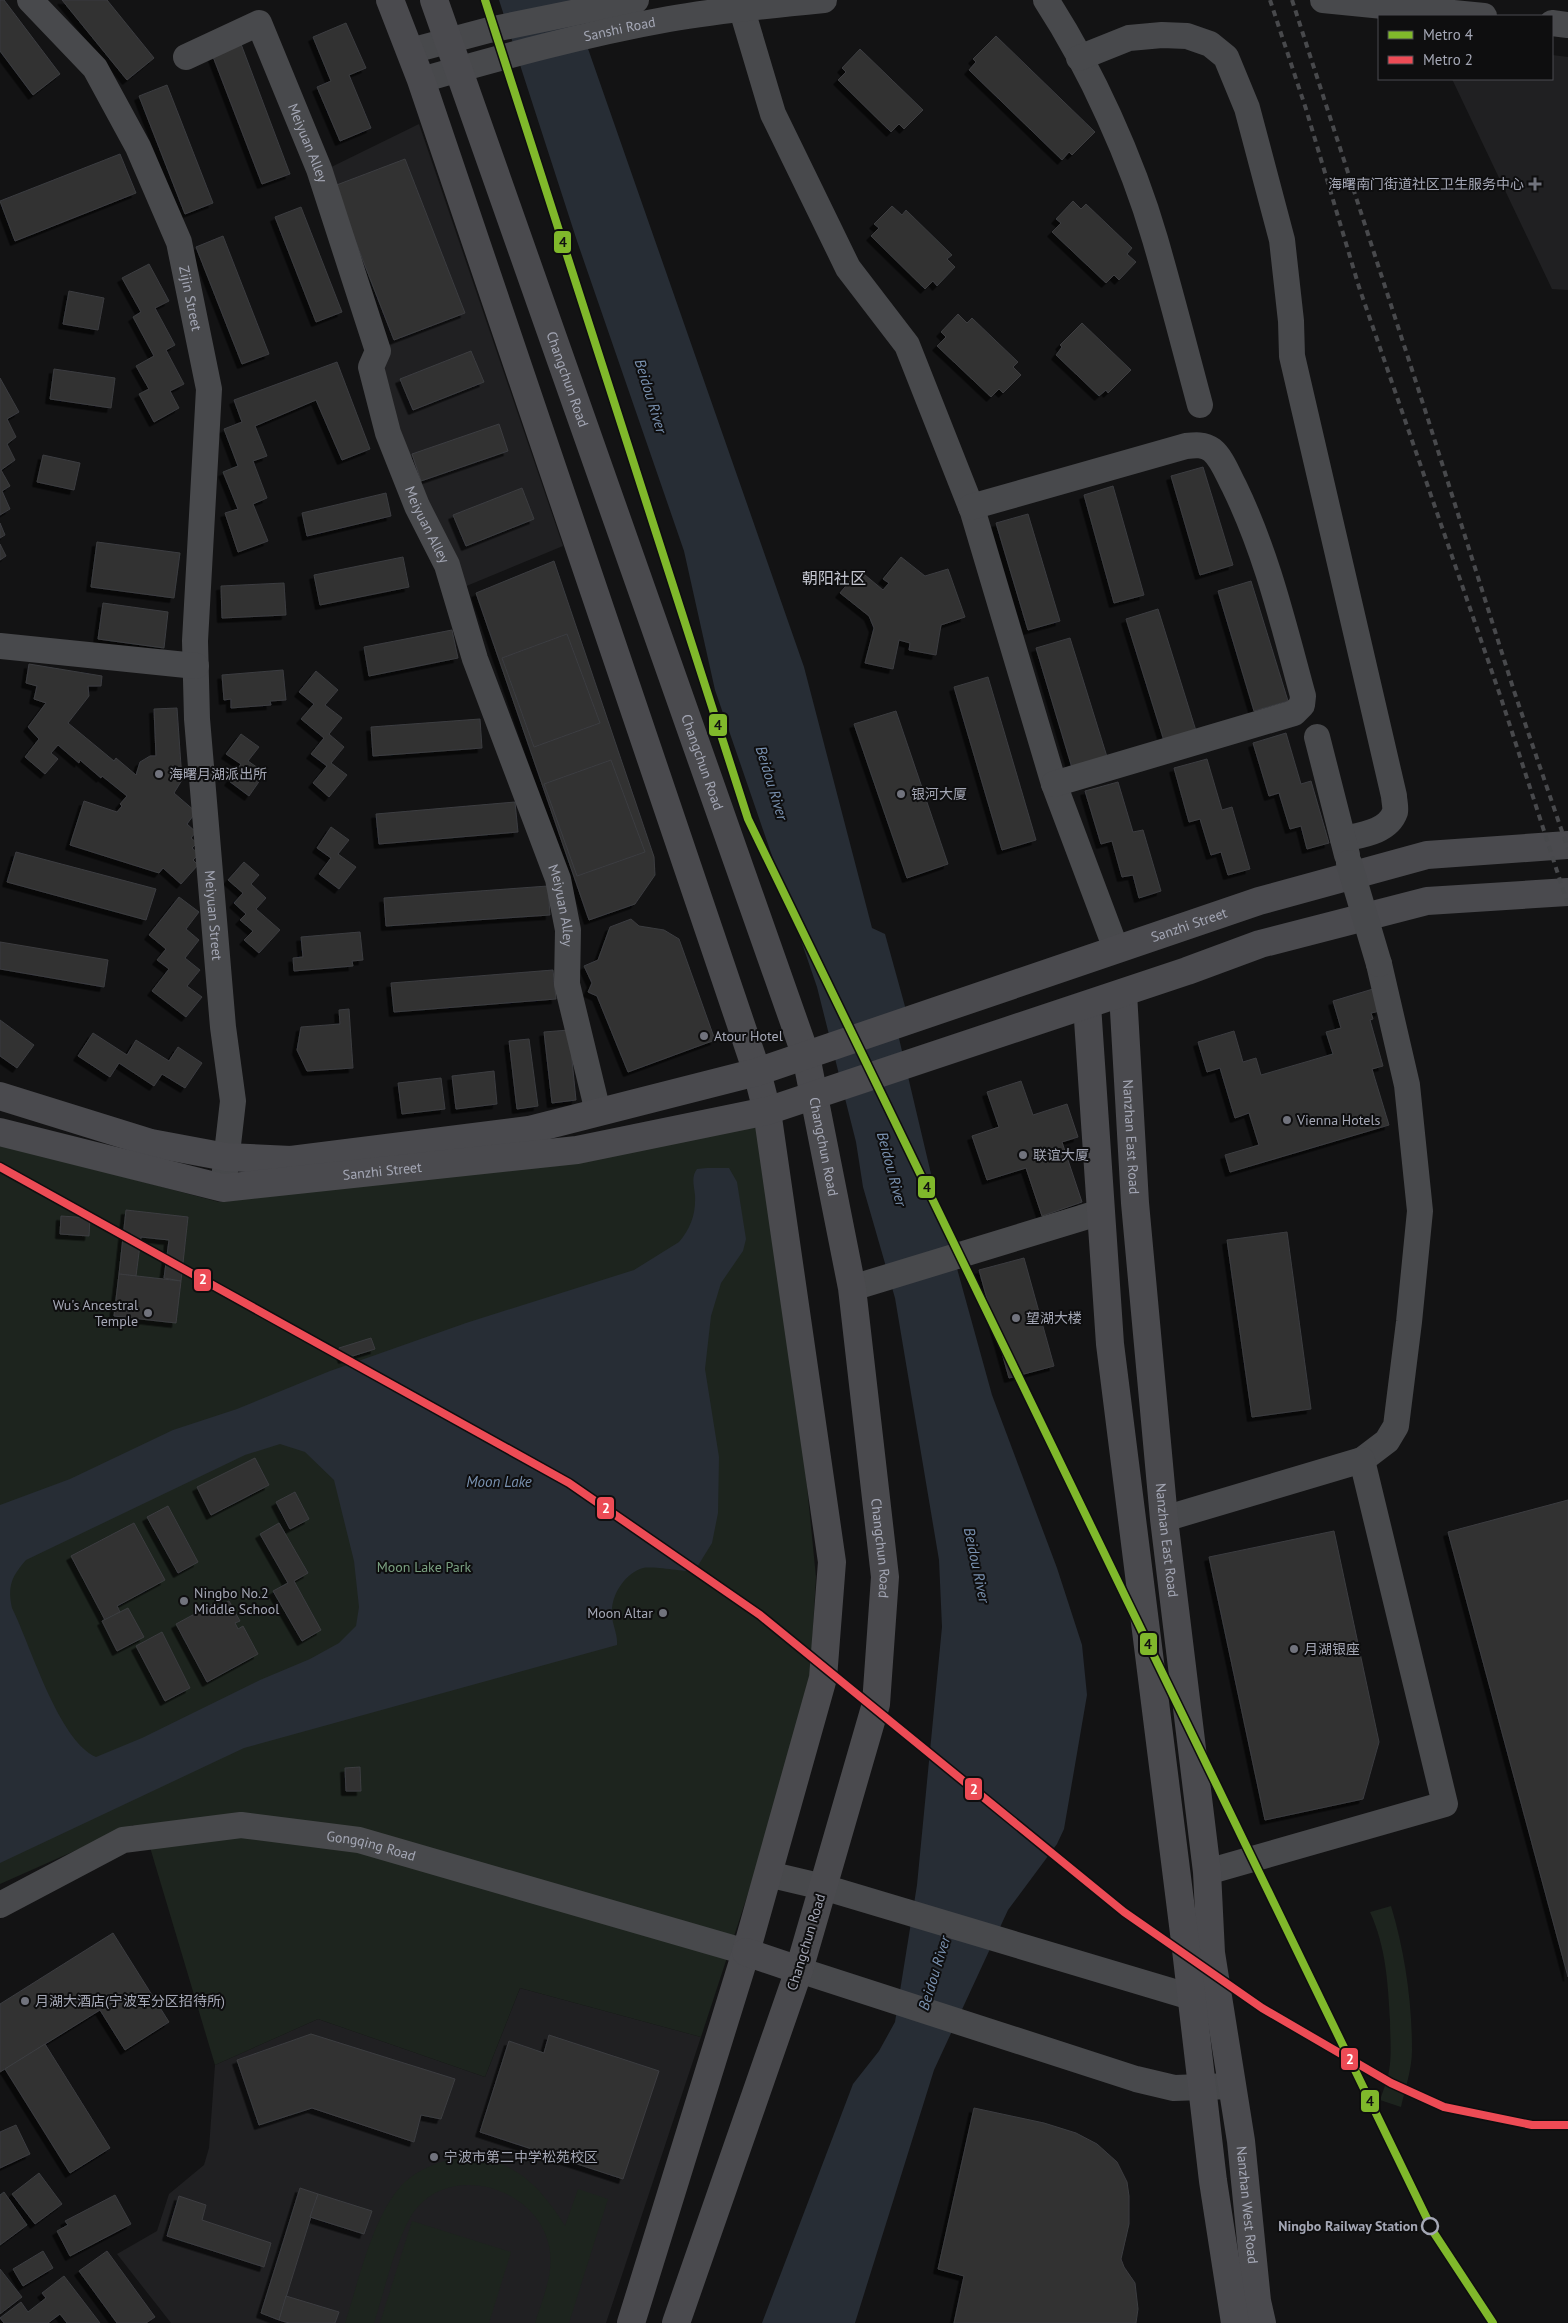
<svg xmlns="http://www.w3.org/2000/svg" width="1568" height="2323" viewBox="0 0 1568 2323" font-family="'PT Sans','Noto Sans SC',sans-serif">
<defs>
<filter id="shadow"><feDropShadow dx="-4.5" dy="4.5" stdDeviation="0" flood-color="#0009"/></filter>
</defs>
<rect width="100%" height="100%" fill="#131314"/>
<g fill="#202022">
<polygon points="1552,55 1568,57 1568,290 1552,289 1452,79 1552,79"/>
<polygon points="419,124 563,546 464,587 401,458 317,174"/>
<polygon points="520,1988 701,2037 606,2323 171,2323 117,2254 157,2231 169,2194 204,2165 209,2148 215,2065 318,2019 485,2077"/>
</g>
<g fill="#1d241e">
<polygon points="761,1126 791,1325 816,1577 810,1680 776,1808 701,2037 520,1988 485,2077 318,2019 215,2065 149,1844 133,1825 0,1884 0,1144 219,1202 516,1165"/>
<path d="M1391,1906C1405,1952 1412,2002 1412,2050C1412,2069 1405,2089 1401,2107L1380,2100C1383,2091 1387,2081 1389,2071C1392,2054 1390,2037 1390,2021C1388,1983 1386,1947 1370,1912Z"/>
<path d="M465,2156C514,2159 540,2186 565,2226L578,2189L608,2199L569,2323H535C543,2297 556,2270 548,2242C534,2188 453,2163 416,2209C398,2231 384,2293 374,2323H345C359,2281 375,2203 411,2177C427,2165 446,2160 465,2156Z"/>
<polygon points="412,2221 511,2252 489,2323 380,2323"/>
</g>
<g fill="#272d35" fill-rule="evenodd">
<polygon points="499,0 571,0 804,667 872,928 885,934 906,1010 893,1013 932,1178 992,1395 1057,1568 1082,1645 1087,1695 1064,1829 1057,1844 1008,1910 934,2070 855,2323 762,2323 853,2084 879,2051 895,2022 917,1885 942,1627 939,1560 895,1298 863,1187 856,1142 817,987 715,690 684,551 577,241"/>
<path d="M707,1168H729L737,1182L746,1239L743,1251L721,1283L711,1316L705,1369L719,1457L718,1513L712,1543L694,1572C683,1571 651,1566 643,1568C626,1573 612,1593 612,1611C611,1623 618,1633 617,1645L244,1748L0,1863V1505L70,1479L173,1430L237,1409L330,1371L466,1323L634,1270L679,1242C691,1228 696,1213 695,1195C694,1185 691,1177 697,1169ZM280,1444L305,1452L334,1480L354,1561L359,1607L356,1626L339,1643L310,1659L260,1680L142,1738L96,1757C58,1740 31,1646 12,1608C7,1586 12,1576 26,1560L245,1455Z"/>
</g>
<g fill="#313133" stroke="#3c3d40" filter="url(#shadow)">
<polygon points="0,0 4,0 60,74 33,95 0,51"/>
<polygon points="62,0 107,0 154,58 127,80"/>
<polygon points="346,23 366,68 349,75 371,128 340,141 317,87 331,81 313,37"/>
<polygon points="996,36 1095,132 1072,155 1069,152 1062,160 969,70 976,62 973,59"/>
<polygon points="241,44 290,174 262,184 212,54"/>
<polygon points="860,49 923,110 904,129 899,124 891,132 838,80 846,72 842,68"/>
<polygon points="167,85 213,203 185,214 139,96"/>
<polygon points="120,154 136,193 15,241 0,201"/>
<polygon points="405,159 465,313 394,340 334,186"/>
<polygon points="1073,201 1081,209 1086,204 1132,248 1127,254 1136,262 1119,280 1114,275 1106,283 1052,232 1061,223 1056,219"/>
<polygon points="892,206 902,215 906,210 952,255 947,259 955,267 937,286 933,281 925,289 871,236 879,228 874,224"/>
<polygon points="301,207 342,312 316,322 275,217"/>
<polygon points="223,236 269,354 242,364 196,247"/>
<polygon points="149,264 169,301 155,308 175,345 166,350 184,384 170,391 179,408 154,422 139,394 149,389 136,366 154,356 133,317 141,312 122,278"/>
<polygon points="69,291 104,298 98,330 63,324"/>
<polygon points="958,314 967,323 972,318 1018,362 1013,367 1021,375 1003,393 999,389 991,397 937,346 946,337 941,332"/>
<polygon points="1082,323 1131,370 1108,393 1106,390 1099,396 1056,355 1062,347 1060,345"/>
<polygon points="471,351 484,382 413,410 400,379"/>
<polygon points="337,362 370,449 342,460 316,400 255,426 267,456 253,461 267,498 253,504 268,541 238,552 225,513 238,509 223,472 238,466 224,429 242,422 234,400"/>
<polygon points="54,369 115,378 111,408 50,399"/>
<polygon points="0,378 19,412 7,419 16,437 7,444 15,460 1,470 10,486 2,491 10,509 0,515"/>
<polygon points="499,424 508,451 421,481 412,454"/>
<polygon points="43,455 80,463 74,490 37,482"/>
<polygon points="1203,467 1233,565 1200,575 1171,476"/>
<polygon points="1113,486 1144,595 1114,603 1084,495"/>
<polygon points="522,488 534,519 466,546 453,515"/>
<polygon points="386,493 391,516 307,536 302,513"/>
<polygon points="1028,514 1060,621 1028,630 996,523"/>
<polygon points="0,523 5,535 0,538"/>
<polygon points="97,542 180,553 174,598 91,587"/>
<polygon points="0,544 6,556 0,560"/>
<polygon points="403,557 409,587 320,605 314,575"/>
<polygon points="901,557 925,576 948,569 965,617 941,625 936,655 909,650 910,643 899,640 893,669 865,663 874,628 869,616 840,593 859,570 883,590 889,583 883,579"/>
<polygon points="554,561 654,857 655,875 635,904 589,920 476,593"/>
<polygon points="1251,581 1288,701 1254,711 1218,591"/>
<polygon points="284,583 286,615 222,618 221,586"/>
<polygon points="103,603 168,612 164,648 98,639"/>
<polygon points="1158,609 1197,734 1165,744 1126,619"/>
<polygon points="452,630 458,658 369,676 364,647"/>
<polygon points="567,634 600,723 534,747 502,658"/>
<polygon points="1070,638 1108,760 1073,771 1036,648"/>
<polygon points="29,664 102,676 101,686 88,686 89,696 68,723 114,761 116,758 136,775 140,762 150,756 156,756 154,709 177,708 182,780 174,793 196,812 187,824 196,832 191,838 197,843 192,848 199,854 193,860 198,865 181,884 163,868 159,873 70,845 84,801 117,812 122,806 120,804 127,796 102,776 101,778 80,760 79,763 58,745 51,753 58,759 45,774 25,757 39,739 28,727 46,703 34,699 37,686 26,683"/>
<polygon points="283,670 286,700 270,701 271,705 231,708 231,699 224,700 222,675"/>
<polygon points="316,671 338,690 325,705 342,718 329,734 344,747 331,763 347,775 329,797 313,783 327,766 311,754 324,738 301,719 314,704 299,692"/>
<polygon points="988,677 1036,840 1002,850 954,687"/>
<polygon points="896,711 948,864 907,878 854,724"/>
<polygon points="480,719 482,748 373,756 371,727"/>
<polygon points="1286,733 1301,784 1311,781 1329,843 1307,849 1301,826 1290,829 1279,793 1269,796 1253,743"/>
<polygon points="241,734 259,747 248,761 265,773 249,796 229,781 241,764 226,754"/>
<polygon points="1207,759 1222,810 1232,807 1250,869 1228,875 1221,852 1211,855 1200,819 1189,822 1174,768"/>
<polygon points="611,760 645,852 577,876 544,784"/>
<polygon points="1118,782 1133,832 1143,830 1161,891 1139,898 1133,875 1122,877 1112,841 1101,844 1085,791"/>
<polygon points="515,802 518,832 379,844 376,814"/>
<polygon points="331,827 349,840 338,854 356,867 339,889 319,874 331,858 317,848"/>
<polygon points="16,852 156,889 146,920 7,882"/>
<polygon points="244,862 259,875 251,884 266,898 256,909 280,930 259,953 244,940 253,931 240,920 246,914 234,903 243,893 228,880"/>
<polygon points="548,886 550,915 386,926 384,898"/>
<polygon points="179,897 199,912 186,929 199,940 185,958 200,970 187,986 202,997 186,1017 152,991 169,969 157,960 166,949 149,935"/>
<polygon points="631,919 639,926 664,930 679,939 715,1040 628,1072 597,996 588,992 592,983 584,966 598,960 610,927"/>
<polygon points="360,932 363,960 352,961 353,966 294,971 293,958 303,957 301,937"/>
<polygon points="0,942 108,960 104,987 0,969"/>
<polygon points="553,970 556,999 394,1012 391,983"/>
<polygon points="1373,989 1380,1011 1371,1013 1373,1019 1370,1020 1383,1066 1372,1069 1389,1125 1230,1172 1225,1155 1259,1145 1249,1113 1235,1118 1220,1068 1207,1072 1198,1042 1234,1031 1243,1062 1256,1058 1261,1075 1333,1054 1326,1032 1341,1028 1333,1001"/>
<polygon points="349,1009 353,1068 307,1071 297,1050 301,1027 340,1024 339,1010"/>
<polygon points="0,1020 34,1045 17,1068 0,1056"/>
<polygon points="569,1030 576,1100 552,1103 544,1032"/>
<polygon points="93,1033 127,1055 136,1040 169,1061 178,1047 202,1063 185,1088 162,1074 154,1086 119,1063 110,1077 78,1056"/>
<polygon points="529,1039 538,1106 517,1109 509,1041"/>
<polygon points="494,1071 497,1104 456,1109 452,1076"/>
<polygon points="441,1078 445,1109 402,1114 398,1083"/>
<polygon points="1021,1081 1033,1115 1067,1104 1078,1137 1062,1142 1082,1202 1042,1216 1026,1168 987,1180 972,1136 999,1127 987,1092"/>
<polygon points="126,1210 188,1217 181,1281 164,1278 169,1240 141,1237 136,1276 119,1274"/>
<polygon points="61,1216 90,1218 89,1236 60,1234"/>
<polygon points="1287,1232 1311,1409 1252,1417 1227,1240"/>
<polygon points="1024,1258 1054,1366 1009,1378 979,1270"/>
<polygon points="119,1274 181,1281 176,1323 114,1316"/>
<polygon points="371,1338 375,1349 343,1359 339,1348"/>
<polygon points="255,1458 269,1485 211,1515 197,1487"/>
<polygon points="295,1492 309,1519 290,1529 276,1502"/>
<polygon points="1568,1500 1568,1977 1448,1532"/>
<polygon points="168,1506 198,1562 178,1573 147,1517"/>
<polygon points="134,1523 165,1580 117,1606 120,1612 105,1620 71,1556"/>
<polygon points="279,1523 308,1573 294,1581 321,1630 302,1641 273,1591 288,1583 260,1534"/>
<polygon points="1334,1531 1379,1742 1363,1799 1265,1820 1209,1557"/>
<polygon points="229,1601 240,1621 235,1623 238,1629 243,1626 258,1654 207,1682 176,1624 215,1603 217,1607"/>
<polygon points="128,1608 144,1637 117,1651 102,1621"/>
<polygon points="162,1632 190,1688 165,1701 136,1646"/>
<polygon points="360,1767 361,1791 346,1791 345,1768"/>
<polygon points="113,1933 169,2022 125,2050 100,2010 0,2072 0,2004"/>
<polygon points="311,2034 455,2079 441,2119 421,2115 414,2142 312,2108 259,2125 237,2060"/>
<polygon points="549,2035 659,2071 623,2179 480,2132 509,2041 544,2053"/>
<polygon points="45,2044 110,2148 70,2173 5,2069"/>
<polygon points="974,2108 1044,2123 1076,2133 1097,2144 1117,2162 1127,2182 1129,2196 1129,2224 1121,2259 1124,2267 1135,2283 1138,2309 1136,2323 954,2323 964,2276 938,2269"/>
<polygon points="16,2125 30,2154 0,2168 0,2132"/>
<polygon points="39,2173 62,2204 35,2224 12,2194"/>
<polygon points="300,2188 318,2194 279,2320 261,2313"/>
<polygon points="4,2192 27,2225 0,2245 0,2195"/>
<polygon points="318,2194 372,2211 364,2234 310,2217"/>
<polygon points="115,2195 131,2224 70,2256 57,2231 68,2225 65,2221"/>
<polygon points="179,2196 206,2205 202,2220 271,2243 264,2267 167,2236"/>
<polygon points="43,2251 53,2268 23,2286 13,2269"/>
<polygon points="107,2251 155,2317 146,2323 117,2323 79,2271"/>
<polygon points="0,2269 22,2297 0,2314"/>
<polygon points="64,2276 100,2323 67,2323 60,2314 48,2323 4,2323 0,2318 21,2302 28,2312 46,2298 42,2293"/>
<polygon points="286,2296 339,2312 335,2323 289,2323 279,2320"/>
</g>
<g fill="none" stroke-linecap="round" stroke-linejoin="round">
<g stroke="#48494c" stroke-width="26">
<path id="s1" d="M30,0L95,68L138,147L179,242L209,389L195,641L197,719L223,1027L233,1101L223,1188"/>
<polyline points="739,0 773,114 848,268 907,345 973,512 1054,784 1116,949"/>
<path d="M1046,0C1091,69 1132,160 1155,239C1171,294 1185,349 1200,405"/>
<polyline points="1323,0 1484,16"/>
<polyline points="1552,23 1568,25"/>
<polyline points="410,51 489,30 636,0"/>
<path id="s2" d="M186,57L259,23L319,169L378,351L371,367L388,433L417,506L447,565L475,659L558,879L568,930L567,984L598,1112"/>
<path d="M1079,58L1129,38L1162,35L1187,36L1210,44L1226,57L1247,108L1282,240L1291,321L1292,356L1394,796C1394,800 1396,807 1395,812C1388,832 1361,835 1343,839"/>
<path id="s3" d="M421,80C502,57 585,34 669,19C720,10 772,5 824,0"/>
<path d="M971,507L1186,446C1195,445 1204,444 1212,450C1222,458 1228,475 1234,486C1267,554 1283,623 1303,696L1302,705L1294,713L1054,784"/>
<polyline points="0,646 196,666"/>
<polyline points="1317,737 1347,855"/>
<polyline points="852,1288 1101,1212"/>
<polyline points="1362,1460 1387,1441 1396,1426 1409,1322 1420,1211 1407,1085 1379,964"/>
<polyline points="1164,1519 1362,1460 1445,1804 1207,1872"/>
<polyline points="768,1874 823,1887 1211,2003"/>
<path id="s4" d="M0,1905L123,1840L241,1825L359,1840L746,1952"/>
<polyline points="799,1970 1136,2079 1174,2088 1232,2086"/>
</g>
<g stroke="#4a4a4e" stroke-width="28">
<polyline points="390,0 421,80 757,1072 767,1111 832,1562 823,1678 746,1952 631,2323"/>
<path id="s5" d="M434,0L806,1056L852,1288L885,1577L876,1704L799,1970L676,2323"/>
<path id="s6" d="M1123,993L1135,1203L1164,1519L1207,1872L1211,1953L1241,2141L1257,2301L1262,2323"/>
<polyline points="1087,1005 1110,1344 1185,1941 1213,2181 1235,2323"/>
<path id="s7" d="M0,1096L151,1143L226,1157L291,1160L529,1130L757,1072L1259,901L1427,855L1568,845"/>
<path id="s8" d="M0,1132L223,1188L577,1150L767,1111L1187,971L1260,944L1427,901L1568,892"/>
<polyline points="746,1952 799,1970"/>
</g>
<g stroke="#48494c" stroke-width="4" stroke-dasharray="6 5" stroke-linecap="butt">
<polyline points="1270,0 1306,109 1359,287 1501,698 1568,905"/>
<polyline points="1292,0 1427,416 1514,691 1568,849"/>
</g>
<polyline stroke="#48494c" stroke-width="26" points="1349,863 1379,964"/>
<g stroke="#0e0e0f" stroke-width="11">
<polyline id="metro-1" points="485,0 748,819 1434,2233 1493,2323"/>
</g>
<g stroke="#0e0e0f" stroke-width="11">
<polyline id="metro-2" points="0,1167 569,1483 760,1615 1124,1912 1262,2008 1391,2083 1444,2107 1532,2125 1568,2125"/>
</g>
<use href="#metro-1" stroke="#80b82b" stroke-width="8"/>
<use href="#metro-2" stroke="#ed4b55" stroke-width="8"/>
</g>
<g fill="#71737d" stroke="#0e0e0f" stroke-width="2">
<path d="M1532.5 176.5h5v5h5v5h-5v5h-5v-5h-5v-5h5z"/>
<circle cx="159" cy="774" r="5"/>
<circle cx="901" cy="794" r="5"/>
<circle cx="704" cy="1036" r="5"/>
<circle cx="1287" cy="1120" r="5"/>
<circle cx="1023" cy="1155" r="5"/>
<circle cx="148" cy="1313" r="5"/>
<circle cx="1016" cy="1318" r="5"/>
<circle cx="184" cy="1601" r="5"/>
<circle cx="663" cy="1613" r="5"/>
<circle cx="1294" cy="1649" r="5"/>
<circle cx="25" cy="2001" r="5"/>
<circle cx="434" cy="2157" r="5"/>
</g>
<circle fill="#0e0e0f" stroke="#a4a7b5" stroke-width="2.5" cx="1430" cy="2226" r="8"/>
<g text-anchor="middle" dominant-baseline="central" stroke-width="4" stroke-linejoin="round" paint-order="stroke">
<g font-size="14" fill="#a4a7b5" stroke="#0e0e0f">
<text stroke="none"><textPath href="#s3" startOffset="205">Sanshi Road</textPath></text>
<text stroke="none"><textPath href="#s2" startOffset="210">Meiyuan Alley</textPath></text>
<text stroke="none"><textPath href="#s1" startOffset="345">Zijin Street</textPath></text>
<text stroke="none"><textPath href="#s5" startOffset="402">Changchun Road</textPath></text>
<text stroke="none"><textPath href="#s2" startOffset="615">Meiyuan Alley</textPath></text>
<text stroke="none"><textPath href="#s5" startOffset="808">Changchun Road</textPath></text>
<text stroke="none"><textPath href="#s2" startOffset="1020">Meiyuan Alley</textPath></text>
<text stroke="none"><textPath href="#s1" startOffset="965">Meiyuan Street</textPath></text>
<text stroke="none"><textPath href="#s7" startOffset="1231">Sanzhi Street</textPath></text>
<text stroke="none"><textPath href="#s6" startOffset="144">Nanzhan East Road</textPath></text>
<text stroke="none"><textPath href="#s5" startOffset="1212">Changchun Road</textPath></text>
<text stroke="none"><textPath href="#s8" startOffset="390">Sanzhi Street</textPath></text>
<text stroke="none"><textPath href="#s6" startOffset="549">Nanzhan East Road</textPath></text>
<text stroke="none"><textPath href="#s5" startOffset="1618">Changchun Road</textPath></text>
<text stroke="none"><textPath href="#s4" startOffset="390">Gongqing Road</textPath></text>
<text transform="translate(806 1942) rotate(-73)">Changchun Road</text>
<text stroke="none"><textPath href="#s6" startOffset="1219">Nanzhan West Road</textPath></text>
</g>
<g font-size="14" fill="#a4a7b5" stroke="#0e0e0f" text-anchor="start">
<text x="1524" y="184" text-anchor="end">海曙南门街道社区卫生服务中心</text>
<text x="169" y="774">海曙月湖派出所</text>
<text x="911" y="794">银河大厦</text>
<text x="714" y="1036">Atour Hotel</text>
<text x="1297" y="1120">Vienna Hotels</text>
<text x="1033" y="1155">联谊大厦</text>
<text x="138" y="1305" text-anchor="end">Wu's Ancestral<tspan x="138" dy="16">Temple</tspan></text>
<text x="1026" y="1318">望湖大楼</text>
<text x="194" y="1593">Ningbo No.2<tspan x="194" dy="16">Middle School</tspan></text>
<text x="653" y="1613" text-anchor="end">Moon Altar</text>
<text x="1304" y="1649">月湖银座</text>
<text x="35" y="2001">月湖大酒店(宁波军分区招待所)</text>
<text x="444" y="2157">宁波市第二中学松苑校区</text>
</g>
<g font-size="14" fill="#7aa081" stroke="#0e0e0f">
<text x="424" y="1567">Moon Lake Park</text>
</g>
<g font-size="14" font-weight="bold" fill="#a4a7b5" stroke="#0e0e0f" text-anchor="end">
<text x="1418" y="2226">Ningbo Railway Station</text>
</g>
<g font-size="15" font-style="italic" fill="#7a92b1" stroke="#0e0e0f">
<text transform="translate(651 396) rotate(73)">Beidou River</text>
<text transform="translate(772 783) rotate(73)">Beidou River</text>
<text transform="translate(892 1169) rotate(75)">Beidou River</text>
<text x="499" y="1481">Moon Lake</text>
<text transform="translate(977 1565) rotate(78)">Beidou River</text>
<text transform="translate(934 1973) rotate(-73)">Beidou River</text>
</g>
<g font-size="16" fill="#c5c7d1" stroke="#0e0e0f">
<text x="834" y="578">朝阳社区</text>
</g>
</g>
<g stroke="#0e0e0f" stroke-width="2">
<rect x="553" y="230" width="19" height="24" rx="5" fill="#80b82b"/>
<rect x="708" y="713" width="20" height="24" rx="5" fill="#80b82b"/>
<rect x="917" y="1175" width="19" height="24" rx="5" fill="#80b82b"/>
<rect x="193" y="1268" width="19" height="24" rx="5" fill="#ed4b55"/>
<rect x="596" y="1496" width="19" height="24" rx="5" fill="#ed4b55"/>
<rect x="1139" y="1632" width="19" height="24" rx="5" fill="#80b82b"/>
<rect x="964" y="1777" width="19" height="24" rx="5" fill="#ed4b55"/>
<rect x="1340" y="2047" width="19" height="24" rx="5" fill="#ed4b55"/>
<rect x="1360" y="2089" width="20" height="24" rx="5" fill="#80b82b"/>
</g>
<g font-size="14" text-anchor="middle" font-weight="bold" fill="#fff">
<text x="203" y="1284">2</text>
<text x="606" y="1513">2</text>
<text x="974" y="1794">2</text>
<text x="1350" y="2064">2</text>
</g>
<g font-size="14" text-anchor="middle" font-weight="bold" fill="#111">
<text x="563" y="247">4</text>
<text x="718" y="730">4</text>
<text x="927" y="1192">4</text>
<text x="1148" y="1649">4</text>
<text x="1370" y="2106">4</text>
</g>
<rect x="1378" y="15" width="175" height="65" fill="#0e0e0f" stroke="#4a4b51"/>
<rect x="1388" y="31" width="25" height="8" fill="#80b82b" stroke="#4a4b51"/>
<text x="1423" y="40" font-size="15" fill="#a4a7b5">Metro 4</text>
<rect x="1388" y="56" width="25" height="8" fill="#ed4b55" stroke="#4a4b51"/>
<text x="1423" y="65" font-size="15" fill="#a4a7b5">Metro 2</text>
</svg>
